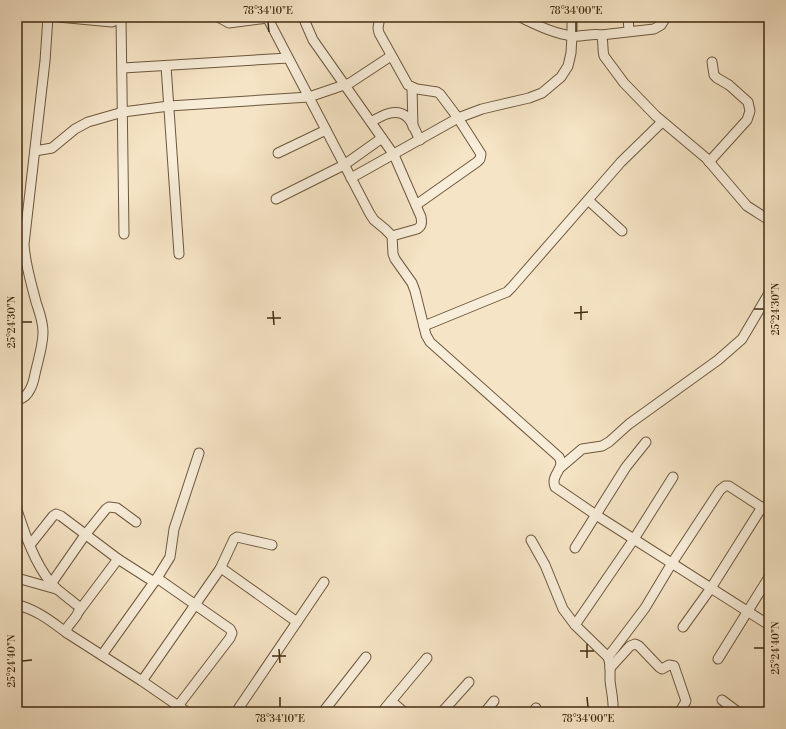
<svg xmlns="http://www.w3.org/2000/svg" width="786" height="729" viewBox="0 0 786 729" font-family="'Libre Bodoni',serif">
<rect width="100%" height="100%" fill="#f5e4c5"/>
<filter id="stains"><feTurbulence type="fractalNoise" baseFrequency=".005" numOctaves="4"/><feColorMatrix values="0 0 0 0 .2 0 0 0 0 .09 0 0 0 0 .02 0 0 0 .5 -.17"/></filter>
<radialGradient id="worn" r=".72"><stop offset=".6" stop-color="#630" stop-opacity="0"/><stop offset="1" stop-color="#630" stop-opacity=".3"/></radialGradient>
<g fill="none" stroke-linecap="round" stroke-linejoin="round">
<g stroke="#6d583c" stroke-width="11">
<g id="minor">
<polyline points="58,17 112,22 122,17"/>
<polyline points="218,17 229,23 268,18"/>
<path d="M267,17L370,214L374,220L385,229L392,236L393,254L395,259L412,283L415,291L426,335L430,342L559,457C566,469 550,474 555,487L596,515L769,625"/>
<path d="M303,17L313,40L394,155L421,217C422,223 422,226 417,229L392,236"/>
<polyline points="380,17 378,28 379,33 408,85 417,89 437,92 440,94 458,118 481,154 480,159 477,162 416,205"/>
<path d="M520,17C537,25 554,34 573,36C582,37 593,33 601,35C604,41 602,49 604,56L624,83L656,116L706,158L747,206L769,220"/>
<polyline points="628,17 629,31"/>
<polyline points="121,18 124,234"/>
<polyline points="601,35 654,29 661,25 666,17"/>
<polyline points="166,66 179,254"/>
<polyline points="123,68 288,58"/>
<polyline points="412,88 413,127"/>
<path d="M371,122C381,116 396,107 407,117C413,122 416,133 420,140"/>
<polyline points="35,151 52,148 75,129 88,122 123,112 169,106 309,97 350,83 391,56"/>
<polyline points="278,153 326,130"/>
<polyline points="709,162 747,120 750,111 748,102 729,85 717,78 714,75 712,62"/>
<polyline points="351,178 458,118 482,109 529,98 542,93 561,77 568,66 571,53 572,36 572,17"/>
<polyline points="276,199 344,165 382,138"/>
<polyline points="588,200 622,231"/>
<polyline points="424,326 507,292 512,287 621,162 662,122"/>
<path d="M17,400C29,398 33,385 35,374C38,360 43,346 43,332C43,321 39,311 36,302C31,282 25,264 24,244L45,61L48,17"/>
<polyline points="561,467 582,449 602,446 609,442 629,424 718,360 742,339 769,293"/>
<path d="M17,510C25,534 34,562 51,583C55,589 78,605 79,607C81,613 70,623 67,628V633L142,681L187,712"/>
<path d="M531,540L545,565L563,609L575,625L608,657C611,665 610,672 610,680C611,691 614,701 613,712"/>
<polyline points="30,545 53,516 56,514 61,516 118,559 154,582"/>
<polyline points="575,548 626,467 646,442"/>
<polyline points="220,569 234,539 237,537 272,545"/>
<polyline points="17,578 56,589"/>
<polyline points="157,578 230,629 232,633 230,638 178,706 172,712"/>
<polyline points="51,584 85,535 106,509 109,507 117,508 136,522"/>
<path d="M17,605C36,609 52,622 67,633"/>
<polyline points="79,611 118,559"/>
<polyline points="575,625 634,539 673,477"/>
<polyline points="683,627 711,588 762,507"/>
<polyline points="102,655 157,578 170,557 174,529 199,453"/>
<polyline points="608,657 645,608 672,563 720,490 725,486 729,486 769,512"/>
<polyline points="718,659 769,577"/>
<polyline points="610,668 630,646 635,644 639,646 659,667 662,669 669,665 674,666 686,701 680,712"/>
<polyline points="142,681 220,569 224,570 297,622"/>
<polyline points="722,700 738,712"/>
<polyline points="391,701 404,712"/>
<polyline points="236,712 324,582"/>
<polyline points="323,712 366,657"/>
<polyline points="382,712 427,658"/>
<polyline points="442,712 469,682"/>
<polyline points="485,712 494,701"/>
<polyline points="533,712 536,708"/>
</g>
</g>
<use href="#minor" stroke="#f8edd9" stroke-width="9"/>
</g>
<path fill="none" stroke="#402a0f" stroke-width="1.5" d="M268,22L269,32M576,22V32M581,306V320M754,309H764M273,311L274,325M574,313L588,312M267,318H281M22,322H32M587,644V658M754,648H764M279,649L280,663M580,651H594M272,656H286M22,661L32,660M280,697V707M587,697L588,707"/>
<rect width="786" height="729" fill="none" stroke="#f5e4c5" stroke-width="44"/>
<rect x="22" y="22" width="742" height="685" fill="none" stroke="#402a0f" stroke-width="1.5"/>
<g font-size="10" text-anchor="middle" fill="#402a0f">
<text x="268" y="14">78°34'10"E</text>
<text x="576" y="14">78°34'00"E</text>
<text transform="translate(775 309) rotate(-90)" y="4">25°24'30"N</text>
<text transform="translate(11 322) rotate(-90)" y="4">25°24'30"N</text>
<text transform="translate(775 648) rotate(-90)" y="4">25°24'40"N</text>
<text transform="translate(11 661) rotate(-90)" y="4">25°24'40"N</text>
<text x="280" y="722">78°34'10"E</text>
<text x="588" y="722">78°34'00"E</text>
</g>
<rect width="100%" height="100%" filter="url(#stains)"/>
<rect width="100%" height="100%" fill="url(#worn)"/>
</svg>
